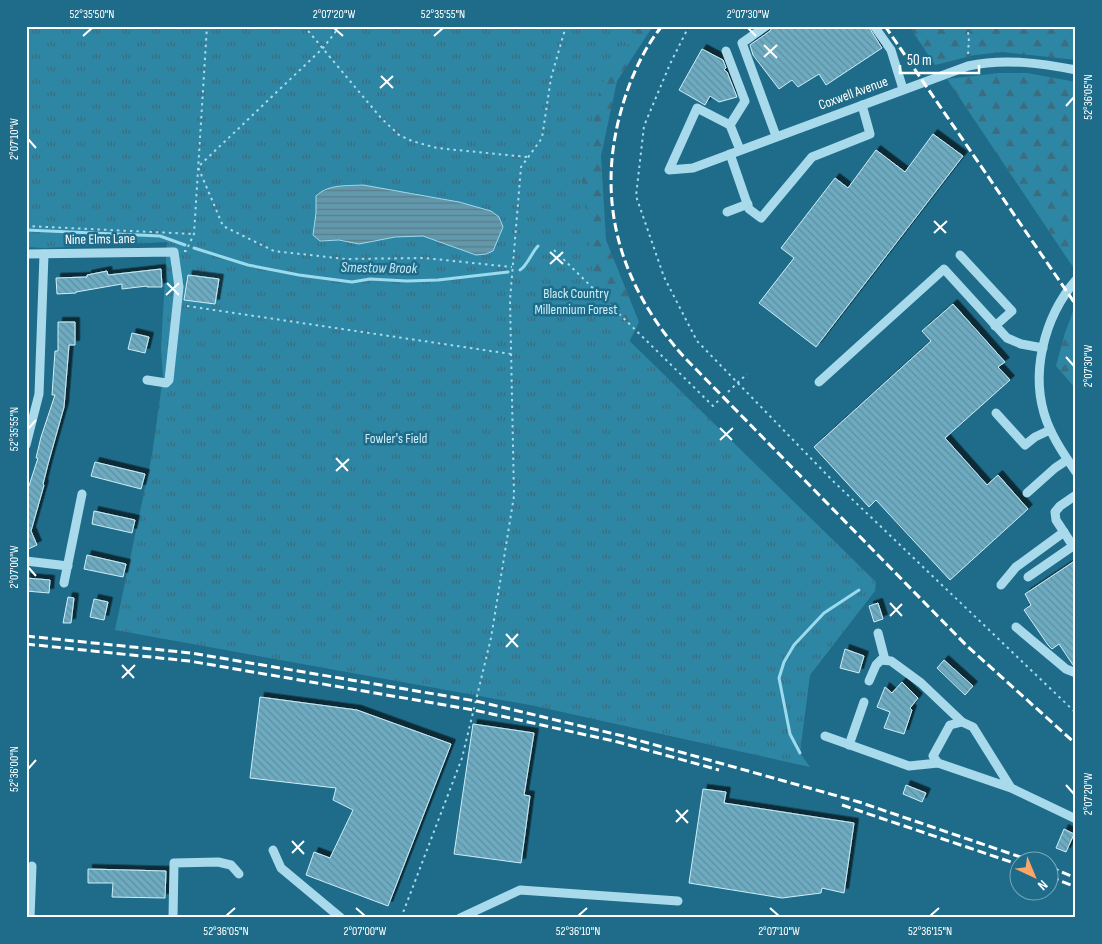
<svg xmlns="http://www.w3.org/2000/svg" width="1102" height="944" viewBox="0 0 1102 944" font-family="'Sofia Sans Condensed',sans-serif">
<defs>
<pattern id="forest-firs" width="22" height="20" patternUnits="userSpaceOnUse" patternTransform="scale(1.25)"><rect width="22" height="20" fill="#2e86a5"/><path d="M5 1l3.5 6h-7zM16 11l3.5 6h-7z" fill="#3c6c7d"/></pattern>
<pattern id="park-tufts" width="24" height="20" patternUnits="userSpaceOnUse" patternTransform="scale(1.25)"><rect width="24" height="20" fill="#2e86a5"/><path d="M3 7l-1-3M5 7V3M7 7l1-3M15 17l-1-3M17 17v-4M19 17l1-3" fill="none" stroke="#3c6c7d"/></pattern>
<pattern id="water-rules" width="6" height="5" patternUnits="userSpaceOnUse" patternTransform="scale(1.25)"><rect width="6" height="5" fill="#6298ac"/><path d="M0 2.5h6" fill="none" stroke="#5a7d8a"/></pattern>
<pattern id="building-back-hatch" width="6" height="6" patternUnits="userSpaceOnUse" patternTransform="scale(1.25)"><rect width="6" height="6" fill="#6cabc1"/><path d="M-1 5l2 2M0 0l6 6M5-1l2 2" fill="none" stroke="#628e9e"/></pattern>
<filter id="shadow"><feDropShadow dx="4.5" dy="-4.5" stdDeviation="0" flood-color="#0009"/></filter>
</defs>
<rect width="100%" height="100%" fill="#1e6c89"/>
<g fill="url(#forest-firs)">
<polygon points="618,26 653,26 617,81 601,156 606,240 639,322 629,342 580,352 498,699 482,696 518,495 524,340"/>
<polygon points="909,26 1076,26 1076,60 1003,52 975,55 935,65"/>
<polygon points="999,73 1027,73 1076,82 1075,270 947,79"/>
<polygon points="1075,306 1076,308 1076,389 1056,366 1065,333"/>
</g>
<polygon fill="url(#park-tufts)" points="26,26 640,26 600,87 582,181 599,311 876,582 875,591 810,675 800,753 810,767 535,706 115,630 152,455 163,377 161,349 167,242 44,248 26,247"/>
<path fill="url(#water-rules)" stroke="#9cdaed" d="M363,185L459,202L491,211L499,217L503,227L493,251L486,254L476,255L423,236L395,237L359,244L339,240L320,241L313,235L316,213V196C328,184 347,186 363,185Z"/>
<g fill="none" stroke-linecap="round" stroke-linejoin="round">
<g stroke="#9cdaed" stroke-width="3">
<polyline points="26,230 160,236 185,245"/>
<polyline points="194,248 248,265 299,275 352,282 370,279 407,281 438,280 508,272"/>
<path d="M520,270C527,266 532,252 538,246"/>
<polyline points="800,753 790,734 779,678 784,662 794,645 824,613 859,590"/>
</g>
</g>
<g fill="url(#building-back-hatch)" stroke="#cdeef8" filter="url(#shadow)">
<polygon points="773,26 868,26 882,48 826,85 819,74 798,87 792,80 779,89 753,55 750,45 770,31"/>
<polygon points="702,49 723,60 726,68 724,70 727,72 737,97 719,102 710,96 705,105 679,90"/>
<polygon points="933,134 963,156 816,347 759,303 794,258 781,248 835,178 848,188 876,150 905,172"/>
<polygon points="161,269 162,287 147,287 147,286 122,289 122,284 76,292 76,293 57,294 56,278 87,277 87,275 107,271 108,275"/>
<polygon points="188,275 219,279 215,304 184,300"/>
<polygon points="953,304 1005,362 998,367 1010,380 945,438 987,485 998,475 1028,509 950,580 876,500 869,507 814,447 931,341 922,331"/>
<polygon points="58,322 75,322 75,345 69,345 64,407 48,464 43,484 44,485 31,531 37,545 26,550 26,495 38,458 36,458 41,437 55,395 52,395 55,351 58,351"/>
<polygon points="132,333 149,337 145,353 128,349"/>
<polygon points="95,462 145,474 141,489 91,476"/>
<polygon points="94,511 135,520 132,533 92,524"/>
<polygon points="87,555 126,564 123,577 84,569"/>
<polygon points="1076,560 1076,666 1073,665 1059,644 1052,649 1048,645 1024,610 1031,605 1025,594"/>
<polygon points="26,578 50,580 49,593 26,591"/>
<polygon points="68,597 74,598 71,623 63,623"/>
<polygon points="94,599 108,602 104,620 90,617"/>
<polygon points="878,603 883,619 874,622 869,606"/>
<polygon points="845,649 864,656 859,673 840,668"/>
<polygon points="944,660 973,686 965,695 937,668"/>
<polygon points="902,682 918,698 910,708 912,710 904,734 884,728 890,712 877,707 885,687 892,693"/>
<polygon points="260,697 357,710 451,744 388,906 306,875 314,852 330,858 353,810 333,800 336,788 250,778"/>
<polygon points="473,724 534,733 524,795 530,796 521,863 454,854"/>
<polygon points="906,785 926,793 922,802 903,794"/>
<polygon points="703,789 726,792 724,803 854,823 844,893 822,888 821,893 782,898 689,883"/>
<polygon points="1064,829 1074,834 1066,852 1056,848"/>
<polygon points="88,869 166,871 165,898 112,897 113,883 88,883"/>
</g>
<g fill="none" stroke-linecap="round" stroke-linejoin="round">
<g stroke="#a8daec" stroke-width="2" stroke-dasharray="2.5 4" stroke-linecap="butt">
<polyline points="304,26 381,118 399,135 412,141 437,148 527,157"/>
<polyline points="340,26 323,48 198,167 223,226 274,251 345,259 424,258 512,267"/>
<polyline points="689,26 670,64 644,126 636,196 664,277 697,341 832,480 1076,713"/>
<polyline points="966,26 969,36 968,56"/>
<polyline points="26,226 194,234"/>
<polyline points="554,250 713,406 719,400"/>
<polyline points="184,251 186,251 194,234 207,26"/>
<polyline points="187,306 511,354"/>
<polyline points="728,392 747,374"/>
<polyline points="401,918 462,758 491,638 514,496 510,300 521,167 542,138 551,78 566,26"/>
</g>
<g stroke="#a8daec" stroke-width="9">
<polyline points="766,26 742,43 776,136"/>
<polyline points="874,26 891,50 903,89"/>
<polyline points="726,51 745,101 730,125"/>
<path d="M740,150L730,125L697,108L669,170L693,168L968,66C1004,58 1040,63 1076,70"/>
<polyline points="730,154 749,209 761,218 812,157 870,134 862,105"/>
<polyline points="727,212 748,204"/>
<polyline points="26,254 174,252 179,287 169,380 166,383 147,380"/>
<polyline points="960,255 1012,311 995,326"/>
<path d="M1076,280C1044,317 1029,375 1047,422C1054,440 1065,456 1076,472"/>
<polyline points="819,382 944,269 1007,338 1021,344 1043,348"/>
<polyline points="996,413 1025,445 1035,437 1050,430"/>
<polyline points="26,445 39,394 44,254"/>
<polyline points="1027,493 1055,468 1067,460"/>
<polyline points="26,561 68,566"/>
<polyline points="1028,577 1073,546 1056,520 1055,512 1060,506 1076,495"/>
<polyline points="64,583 82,494"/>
<polyline points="1001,585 1016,567 1064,532"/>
<polyline points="1016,627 1066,669 1076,673"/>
<polyline points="878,633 885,660"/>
<polyline points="869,681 876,665 881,660 891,661 921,683 962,722"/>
<polyline points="825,736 909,766 938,763"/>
<polyline points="849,745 864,702"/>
<polyline points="1011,788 973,727 962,722 950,725 933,756 938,763 1011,788 1076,819"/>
<polyline points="273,850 281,868 341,918"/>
<polyline points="30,918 32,866"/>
<polyline points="173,918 174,863 218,862 231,865 239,874"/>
<polyline points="460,918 520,890 678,901"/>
</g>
<g stroke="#fff" stroke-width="3" stroke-dasharray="9 4" stroke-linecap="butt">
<path d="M662,26C644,48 631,77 623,104C594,199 619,284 684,357L966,645L1076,744"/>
<polyline points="885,26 1076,305"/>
<polyline points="26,636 191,653 476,701 623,736 859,802 1035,862"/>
<polyline points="26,644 189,661 474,710 618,742 719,770"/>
<polyline points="842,805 1020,865"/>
<polyline points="1050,867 1076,878"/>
<polyline points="1050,877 1076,887"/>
</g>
</g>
<path fill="none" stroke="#fff" stroke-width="2" d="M334,28L343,36M748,28L756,36M83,36L92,28M434,36L443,28M764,45L777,58M764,57L777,45M381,76L393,88M380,88L393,76M1066,106L1074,97M28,139L36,148M934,221L946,233M934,233L947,221M550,252L563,264M550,264L563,252M167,283L179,295M166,295L179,283M1066,357L1074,366M720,428L732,440M28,429L36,420M720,440L733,428M336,458L348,471M336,471L349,459M28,567L36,576M890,603L902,616M890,616L902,604M506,634L518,647M506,647L518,634M122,665L134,678M122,678L135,665M28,769L36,760M1066,785L1074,794M676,810L688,823M676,822L688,810M292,841L304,854M292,853L304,841M356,908L365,916M770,908L779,916M226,916L235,908M578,916L587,908M930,916L939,908"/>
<g text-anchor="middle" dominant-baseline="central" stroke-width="5" stroke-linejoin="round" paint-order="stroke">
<g font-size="14" fill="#fff" stroke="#1e6c89">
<text transform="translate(853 93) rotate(-20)">Coxwell Avenue</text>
<text transform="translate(100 239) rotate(-1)">Nine Elms Lane</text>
</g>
<g font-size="14" fill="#cdeef8" stroke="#1e6c89">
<text x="576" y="293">Black Country<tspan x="576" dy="16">Millennium Forest</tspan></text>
<text x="396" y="438">Fowler's Field</text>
</g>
<g font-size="15" font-style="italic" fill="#c3e9f5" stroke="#1e6c89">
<text transform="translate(379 268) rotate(1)">Smestow Brook</text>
</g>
</g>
<rect width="1102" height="944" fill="none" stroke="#1e6c89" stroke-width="55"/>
<g transform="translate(1034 876) rotate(136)"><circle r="24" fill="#1e6c89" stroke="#78a7b8"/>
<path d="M0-4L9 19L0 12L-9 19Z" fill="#fba567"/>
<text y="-8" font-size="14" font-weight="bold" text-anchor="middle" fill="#ffffff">N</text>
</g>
<path d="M900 65v8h79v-8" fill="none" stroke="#ffffff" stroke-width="2.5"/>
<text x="907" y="65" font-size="15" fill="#ffffff" stroke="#1e6c89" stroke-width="4" paint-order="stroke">50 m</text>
<rect x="28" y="28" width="1046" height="888" fill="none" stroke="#fff" stroke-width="2"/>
<g font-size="12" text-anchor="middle" fill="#fff">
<text x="92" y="18">52°35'50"N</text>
<text x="334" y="18">2°07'20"W</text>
<text x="443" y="18">52°35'55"N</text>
<text x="748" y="18">2°07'30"W</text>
<text transform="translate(1088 97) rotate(-90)" y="4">52°36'05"N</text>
<text transform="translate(14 139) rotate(-90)" y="4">2°07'10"W</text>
<text transform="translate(1088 366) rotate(-90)" y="4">2°07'30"W</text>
<text transform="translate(14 429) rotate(-90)" y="4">52°35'55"N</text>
<text transform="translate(14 567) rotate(-90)" y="4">2°07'00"W</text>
<text transform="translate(14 769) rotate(-90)" y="4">52°36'00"N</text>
<text transform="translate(1088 794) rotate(-90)" y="4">2°07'20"W</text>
<text x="226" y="935">52°36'05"N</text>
<text x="365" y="935">2°07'00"W</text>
<text x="578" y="935">52°36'10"N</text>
<text x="779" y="935">2°07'10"W</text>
<text x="930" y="935">52°36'15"N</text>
</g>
</svg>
